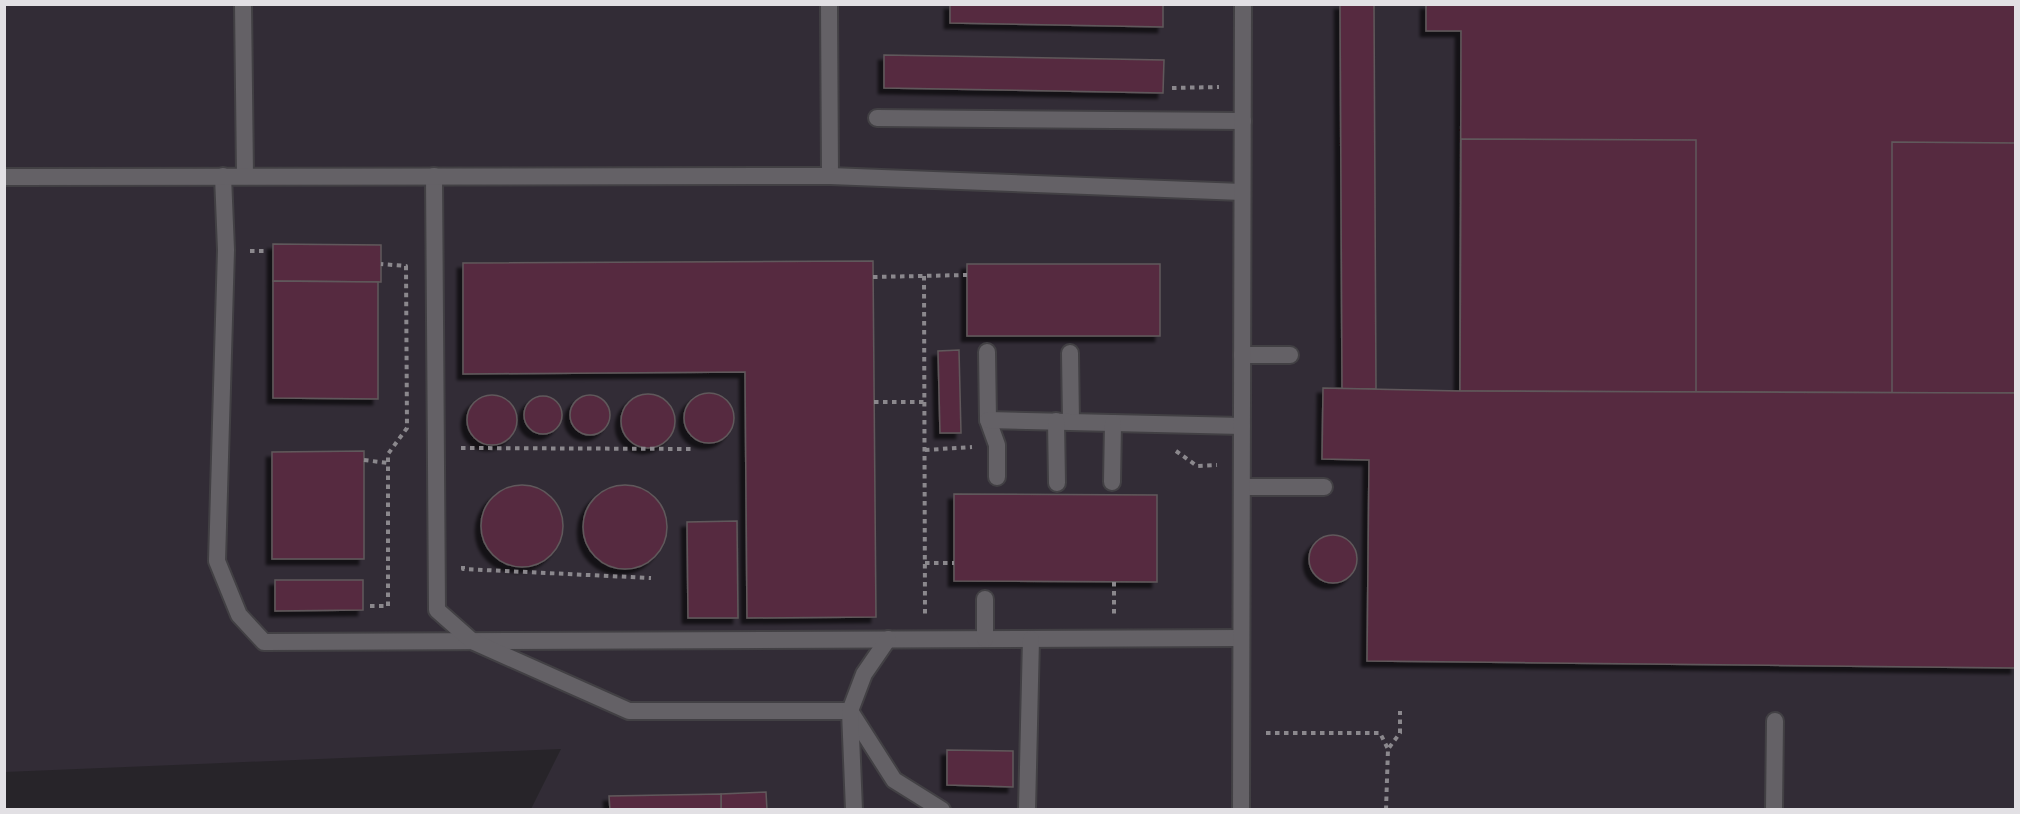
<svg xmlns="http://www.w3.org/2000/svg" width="2020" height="814" viewBox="0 0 2020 814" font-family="'DM Sans',sans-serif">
<defs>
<filter id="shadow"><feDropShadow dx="-5.5" dy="5.5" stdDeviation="1.5" flood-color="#0009"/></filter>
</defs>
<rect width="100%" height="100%" fill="#272429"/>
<polygon fill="#322c36" points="4,5 2015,5 2015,809 531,809 561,749 5,772"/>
<g fill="#572c41" stroke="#60595b" stroke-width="1.5" filter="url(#shadow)">
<polygon points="950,4 1163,4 1163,27 950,23"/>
<polygon points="1340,4 1374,4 1376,389 1342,389"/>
<polygon points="1426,4 2016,4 2016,393 1460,391 1461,31 1426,31"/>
<polygon points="884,55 1164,60 1163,93 884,88"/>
<polygon points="1461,139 1696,140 1696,392 1460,391"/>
<polygon points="1892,142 2016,143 2016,393 1892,393"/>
<polygon points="273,244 381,245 381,282 273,281"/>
<polygon points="873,261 876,617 747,618 745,372 463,374 463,263"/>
<rect x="967" y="264" width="193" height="72"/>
<polygon points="273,281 378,282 378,399 273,398"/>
<polygon points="959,350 961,433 940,433 938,351"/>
<polygon points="1323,388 1460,391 2016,393 2016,668 1367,661 1369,460 1322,459"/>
<circle cx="709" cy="418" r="25"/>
<circle cx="648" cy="421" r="27"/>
<circle cx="590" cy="415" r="20"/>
<circle cx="492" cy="420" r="25"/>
<circle cx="543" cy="415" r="19"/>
<polygon points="364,451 364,559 272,559 272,452"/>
<circle cx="625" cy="527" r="42"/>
<circle cx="522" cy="526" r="41"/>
<polygon points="954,494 1157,495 1157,582 954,581"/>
<polygon points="737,521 738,618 688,618 687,522"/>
<circle cx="1333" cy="559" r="24"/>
<polygon points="275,580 363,580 363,610 275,611"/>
<polygon points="947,750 1013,751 1013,787 947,785"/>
<polygon points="766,792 767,810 721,810 721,794"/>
<polygon points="721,794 721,810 610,810 609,796"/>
</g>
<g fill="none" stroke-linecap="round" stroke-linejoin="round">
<g stroke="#424044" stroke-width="20">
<g id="service">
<polyline points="243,4 245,176"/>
<polyline points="829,4 830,176"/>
<polyline points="877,118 1243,121"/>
<polyline points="223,176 226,250 217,561 239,615 264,642 1241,638"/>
<polyline points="434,176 437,610 472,641 629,711 850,711 894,780 942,810"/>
<polyline points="4,177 830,176 1242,192"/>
<polyline points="987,352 988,420 997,445 997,477"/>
<polyline points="1070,353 1071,422"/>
<polyline points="1242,355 1290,355"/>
<polyline points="988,420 1242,426"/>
<polyline points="1056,421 1057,483"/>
<polyline points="1112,482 1113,423"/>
<polyline points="1242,487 1324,487"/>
<polyline points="985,599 985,639"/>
<polyline points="854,810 850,711 864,674 888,639"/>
<polyline points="1027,810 1031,639"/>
<polyline points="1241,810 1243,4"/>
<polyline points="1774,810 1775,721"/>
</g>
</g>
<g stroke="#8b888d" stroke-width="4" stroke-dasharray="4.5 4.5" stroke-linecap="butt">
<polyline points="1172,88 1219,87"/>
<polyline points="250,251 267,251"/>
<polyline points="924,276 925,614"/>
<polyline points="873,277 967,275"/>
<polyline points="874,402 924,402"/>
<polyline points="461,448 695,449"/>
<polyline points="925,450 972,447"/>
<polyline points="1176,451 1197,466 1217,465"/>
<polyline points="364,460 388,463"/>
<polyline points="925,563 954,563"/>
<polyline points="463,566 463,569 651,578"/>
<polyline points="1114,582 1114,616"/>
<polyline points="370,606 388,606 388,454 407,428 406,266 381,264"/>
<polyline points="1266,733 1380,733 1388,749"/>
<polyline points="1386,810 1388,749 1400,733 1400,711"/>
</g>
<use href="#service" stroke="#646166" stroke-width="16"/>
</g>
<rect width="2020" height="814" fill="none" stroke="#e2e0e4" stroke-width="12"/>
</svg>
